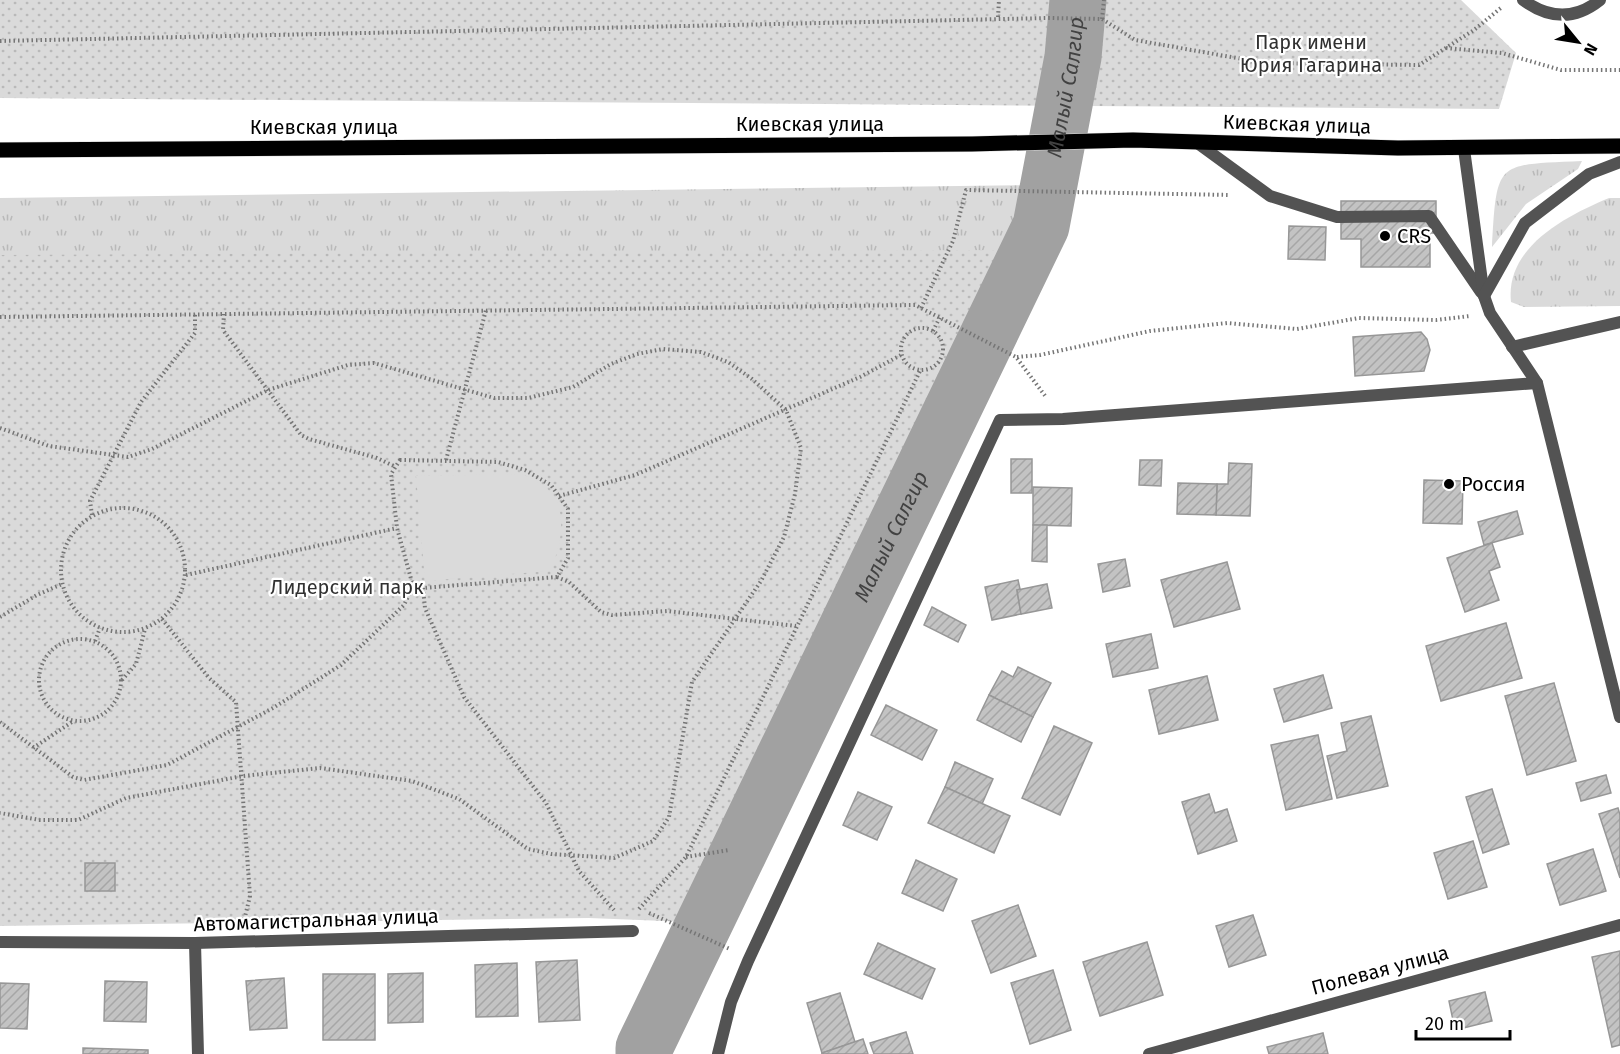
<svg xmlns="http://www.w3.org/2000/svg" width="1620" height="1054" viewBox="0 0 1620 1054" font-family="'Fira Sans',sans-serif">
<defs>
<pattern id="grass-tufts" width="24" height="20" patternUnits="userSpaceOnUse" patternTransform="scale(1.5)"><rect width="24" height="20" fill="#dadada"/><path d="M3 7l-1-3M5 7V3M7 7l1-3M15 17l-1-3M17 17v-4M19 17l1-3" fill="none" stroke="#b9b9b9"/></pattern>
<pattern id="park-dots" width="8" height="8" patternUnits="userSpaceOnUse" patternTransform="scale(1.5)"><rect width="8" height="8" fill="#dadada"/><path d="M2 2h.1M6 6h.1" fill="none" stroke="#b9b9b9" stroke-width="1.8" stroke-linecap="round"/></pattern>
<pattern id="building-hatch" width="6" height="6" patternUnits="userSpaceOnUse" patternTransform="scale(1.5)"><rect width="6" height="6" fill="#c3c3c3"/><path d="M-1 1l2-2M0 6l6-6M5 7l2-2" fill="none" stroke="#a6a6a6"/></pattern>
</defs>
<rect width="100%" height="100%" fill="#fff"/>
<g fill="url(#grass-tufts)">
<path d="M1582,161L1578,169L1526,204L1492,247C1497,160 1496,165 1582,161Z"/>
<polygon points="1039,185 1039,220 985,320 0,301 0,198"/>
<path d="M1609,198H1620V306L1524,307L1511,302C1505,247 1566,216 1609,198Z"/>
<polygon points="721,862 698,925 661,909"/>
</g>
<g fill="url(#park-dots)">
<polygon points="0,0 1461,0 1516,53 1499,109 0,98"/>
<polygon points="1025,250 969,359 725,858 690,922 589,918 0,926 0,255"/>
</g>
<path fill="#dadada" d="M522,474C530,478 539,482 546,488C570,507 561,547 550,571L425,581L416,476Z"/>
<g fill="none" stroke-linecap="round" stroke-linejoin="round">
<path stroke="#a1a1a1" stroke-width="57" id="s1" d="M644,1054V1048L1041,226L1073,57L1078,0"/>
</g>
<g fill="url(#building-hatch)" stroke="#979797" stroke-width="1.5">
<polygon points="1341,201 1436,201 1436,233 1430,233 1430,267 1361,267 1361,239 1341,239"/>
<polygon points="1289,226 1326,227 1325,260 1288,259"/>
<polygon points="1421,332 1427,339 1430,350 1424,371 1355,376 1353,337"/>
<rect x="1011" y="459" width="21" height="34"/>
<polygon points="1140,460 1162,460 1161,486 1139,485"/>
<polygon points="1229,463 1252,464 1250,516 1216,515 1217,484 1228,484"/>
<polygon points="1424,480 1463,481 1462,524 1423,523"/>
<polygon points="1178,483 1217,484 1216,515 1177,514"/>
<polygon points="1033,487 1072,488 1071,526 1033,525"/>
<polygon points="1517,511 1523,534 1484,545 1478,522"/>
<polygon points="1033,525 1047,525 1047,562 1032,561"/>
<polygon points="1492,543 1500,567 1489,571 1499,600 1465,612 1447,558"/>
<polygon points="1125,559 1130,586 1103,592 1098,564"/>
<polygon points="1227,562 1240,609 1174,627 1161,580"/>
<polygon points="1018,580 1020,589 1017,590 1021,614 992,620 985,587"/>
<polygon points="1047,584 1052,608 1021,614 1017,590"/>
<polygon points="932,607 966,625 958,642 924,625"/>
<polygon points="1506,623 1522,678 1441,701 1426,646"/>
<polygon points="1151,634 1158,668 1113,677 1106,644"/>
<polygon points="1018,667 1051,683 1033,717 989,695 1002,671 1013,677"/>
<polygon points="1323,675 1332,708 1284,722 1274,689"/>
<polygon points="1207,676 1218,720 1159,734 1149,690"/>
<polygon points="1554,683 1576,761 1527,775 1505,696"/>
<polygon points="989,695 1033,717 1021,742 977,720"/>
<polygon points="886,705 937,730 922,760 871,735"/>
<polygon points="1371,716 1388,786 1337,798 1327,756 1347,751 1341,723"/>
<polygon points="1054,726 1092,743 1060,815 1022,798"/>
<polygon points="1318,735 1332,799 1286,810 1271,745"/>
<polygon points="955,762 993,779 982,804 945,787"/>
<polygon points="1606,775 1611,793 1581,801 1576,783"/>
<polygon points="945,787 1010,816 994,853 928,823"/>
<polygon points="1492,789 1509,844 1483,853 1466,797"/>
<polygon points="858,792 892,807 877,840 843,825"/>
<polygon points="1209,794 1215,813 1227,809 1237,841 1198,854 1182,802"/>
<polygon points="1618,808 1620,815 1620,878 1599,814"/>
<polygon points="1473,841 1487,887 1448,899 1434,853"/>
<polygon points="1593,849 1606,891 1560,905 1547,864"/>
<polygon points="916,860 957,879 943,911 902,893"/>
<rect x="85" y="863" width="30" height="28"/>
<polygon points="1018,905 1036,956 991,973 972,921"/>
<polygon points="1253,915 1266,955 1229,967 1216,926"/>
<polygon points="1147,942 1163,995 1100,1016 1083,962"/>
<polygon points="878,943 935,969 922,999 864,974"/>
<polygon points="1620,951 1620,1045 1612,1047 1592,957"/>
<polygon points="577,960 580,1020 539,1022 536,962"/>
<polygon points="517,963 518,1016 476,1017 475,965"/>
<polygon points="1053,970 1071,1030 1030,1044 1011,983"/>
<polygon points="423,973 423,1022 388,1023 388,974"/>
<rect x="323" y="974" width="52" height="66"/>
<polygon points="284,978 287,1028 250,1030 246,981"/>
<polygon points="105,981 147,982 146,1022 104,1021"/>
<polygon points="0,983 29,984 27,1029 0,1028"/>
<polygon points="1485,992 1492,1021 1455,1030 1449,1001"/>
<polygon points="840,993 855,1042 822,1053 807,1003"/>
<polygon points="906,1032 913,1054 874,1054 870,1043"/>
<polygon points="1323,1033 1328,1054 1269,1054 1267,1047"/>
<polygon points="863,1039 868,1054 822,1054 822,1053"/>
<polygon points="83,1048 148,1050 148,1054 83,1054"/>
</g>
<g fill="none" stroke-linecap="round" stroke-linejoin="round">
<g stroke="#dbdbdb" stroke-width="16">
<polyline id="primary" points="0,150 972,144 1133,140 1398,148 1620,146"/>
</g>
<g stroke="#757575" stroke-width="4" stroke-dasharray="1.5 3" stroke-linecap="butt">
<polyline points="998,17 999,0"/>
<polyline points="1102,19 1104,0"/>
<polyline points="0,41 1049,18 1102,19 1135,40 1265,63 1419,65 1474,30 1502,7"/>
<polyline points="1446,48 1502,53 1561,70 1620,70"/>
<polyline points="921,308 953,241 966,190 1230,195"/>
<polyline points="224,314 223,330 301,435 309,439 377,458 396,467"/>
<polyline points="0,317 915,305 1016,357 1046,397"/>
<circle cx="922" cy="349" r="21"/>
<polyline points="933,331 940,317"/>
<polyline points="1017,357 1040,355 1150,331 1227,323 1297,329 1359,318 1436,320 1470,316"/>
<polyline points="0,428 49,446 128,457 152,449 268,390 348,365 374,363 494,398 528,398 573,387 611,364 637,354 663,349 701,352 728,362 752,379 786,410 801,448 795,494 784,537 761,581 692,682 669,817 653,841 614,858 551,854 528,849 459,799 412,781 320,768 243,776 126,798 78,820 40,820 0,813"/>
<polygon points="400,460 498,462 525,470 551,485 568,509 568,558 557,577 423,588 413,586 397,528 391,474"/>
<polyline points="446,460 486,310"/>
<polyline points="559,496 635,475 860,377 901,355"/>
<circle cx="123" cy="570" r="62"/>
<polyline points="92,515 90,501 141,402 195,333 195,314"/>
<polyline points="186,575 397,528"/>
<polyline points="557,577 569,582 601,612 612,615 667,611 796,626"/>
<polyline points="423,588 425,608 464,697 546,803 579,871 614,910"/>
<polyline points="0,617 37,595 62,584"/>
<polyline points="162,619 209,678 236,702 250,896 244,921"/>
<circle cx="80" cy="680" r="41"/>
<polyline points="95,641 100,628"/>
<polyline points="122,680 136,664 145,629"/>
<polyline points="0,722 73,777 84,780 167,765 273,708 341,665 404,605 413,586"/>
<polyline points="33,748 72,722"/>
<polyline points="686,857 729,850"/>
<polyline points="639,909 686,857 920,371"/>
<polyline points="649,913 730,949"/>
</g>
<g stroke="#535353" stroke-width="12">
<path d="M1523,0C1549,19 1575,20 1600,0"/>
<polyline points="1196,142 1270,196 1337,217 1429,216 1481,292"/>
<polyline points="1464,149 1484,296 1490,313 1537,383 1620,717"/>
<polyline points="1484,296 1525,223 1589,174 1620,162"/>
<polyline points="1512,347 1620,322"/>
<polyline points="718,1054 731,1002 748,961 1000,420 1063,419 1537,383"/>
</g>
<g stroke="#535353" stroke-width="12">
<polyline points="0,942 195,943 633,931"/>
<polyline points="195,943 198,1054"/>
<polyline points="1149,1054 1620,925"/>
</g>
<use href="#primary" stroke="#000" stroke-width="15"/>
</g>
<g fill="#000" stroke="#fff" stroke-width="2">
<circle cx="1385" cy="236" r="6"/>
<circle cx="1449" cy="484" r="6"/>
</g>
<g text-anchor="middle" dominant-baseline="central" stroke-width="4.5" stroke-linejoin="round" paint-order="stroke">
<g font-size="20" fill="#313131" stroke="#fff">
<text x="1311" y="42">Парк имени<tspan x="1311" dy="23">Юрия Гагарина</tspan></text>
<text x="347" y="587">Лидерский парк</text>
</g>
<g font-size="20" fill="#000" stroke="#fff">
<text x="810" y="124">Киевская улица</text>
<text transform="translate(1297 124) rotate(2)">Киевская улица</text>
<text x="324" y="127">Киевская улица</text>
<text transform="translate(316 920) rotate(-2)">Автомагистральная улица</text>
<text transform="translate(1380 970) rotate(-15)">Полевая улица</text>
</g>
<g font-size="20" fill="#000" stroke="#fff" text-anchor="start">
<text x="1397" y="236">CRS</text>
<text x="1461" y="484">Россия</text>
</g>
<g font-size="21" font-style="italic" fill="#424242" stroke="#fff">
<text stroke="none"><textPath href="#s1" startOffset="1060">Малый Салгир</textPath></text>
<text stroke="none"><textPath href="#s1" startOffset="574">Малый Салгир</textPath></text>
</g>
</g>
<g transform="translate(1578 42) rotate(120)" stroke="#ffffff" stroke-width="4.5" paint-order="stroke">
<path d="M0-4.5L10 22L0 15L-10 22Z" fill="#000000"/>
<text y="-9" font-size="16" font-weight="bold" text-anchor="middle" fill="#000000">N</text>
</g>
<path d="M1416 1030v9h94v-9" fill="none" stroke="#000000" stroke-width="3"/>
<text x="1425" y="1030" font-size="18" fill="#000000" stroke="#ffffff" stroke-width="4.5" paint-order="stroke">20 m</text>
</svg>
